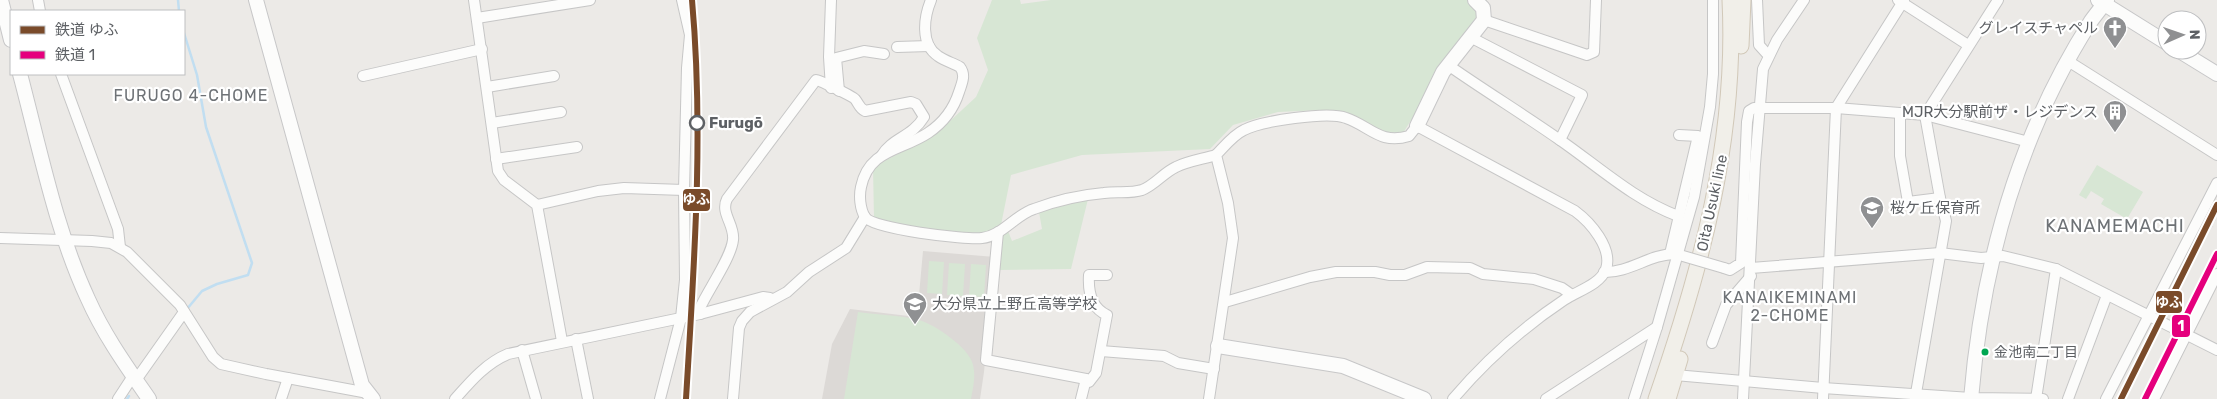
<svg xmlns="http://www.w3.org/2000/svg" width="2217" height="399" viewBox="0 0 2217 399" font-family="Rubik,'Noto Sans JP',sans-serif">
<rect width="100%" height="100%" fill="#eceae7"/>
<polygon fill="#dcd9d6" points="923,251 995,257 984,372 980,399 822,399 832,344 850,309 917,317"/>
<g fill="#d7e6d4">
<polygon points="992,0 1020,0 1021,4 1051,0 1487,0 1403,133 1379,133 1353,117 1322,110 1278,112 1233,125 1210,149 1082,155 1011,175 1001,225 982,235 910,227 874,219 873,167 936,134 976,97 988,70 977,38"/>
<polygon points="2097,165 2143,192 2127,219 2101,204 2104,199 2091,191 2086,199 2079,195"/>
<polygon points="1088,199 1071,269 997,270 1001,236 1008,231 1012,241 1042,229 1039,212"/>
<polygon points="929,261 944,262 942,294 927,293"/>
<polygon points="949,263 965,264 963,296 947,295"/>
<polygon points="971,264 986,265 984,297 969,296"/>
<path d="M858,312C877,315 899,315 919,320C934,324 970,348 973,365C976,376 973,388 971,399H844Z"/>
</g>
<g fill="none" stroke-linecap="round" stroke-linejoin="round">
<g stroke="#c1def1" stroke-width="2.5">
<polyline points="178,0 179,11"/>
<polyline points="184,33 197,75 206,127 252,263 248,275 217,284 202,291 187,309"/>
<polyline points="127,399 129,396"/>
</g>
<g stroke="#c6c6c6" stroke-width="12">
<g id="street">
<polyline points="38,0 40,11"/>
<polyline points="474,0 498,171 504,180 537,205 562,341"/>
<polyline points="831,0 829,57 831,88"/>
<path d="M931,0C924,17 920,44 938,56C945,61 953,63 960,67C966,75 962,83 959,92C954,108 943,123 928,133C901,151 869,149 861,187C859,196 860,209 865,217C872,229 966,240 982,238C1002,236 1015,215 1034,209C1055,201 1081,195 1104,193C1116,191 1130,194 1142,190C1155,185 1163,173 1176,167C1188,161 1203,159 1216,155"/>
<polyline points="1757,0 1759,45 1768,55"/>
<polyline points="1898,0 1968,45"/>
<polyline points="477,18 590,0"/>
<polyline points="1484,20 1587,55 1594,52 1596,0"/>
<polyline points="1472,38 1582,95 1560,140"/>
<polyline points="897,47 929,46"/>
<polyline points="2068,61 2217,155"/>
<path d="M1448,65C1485,91 1523,114 1560,140C1599,167 1633,199 1678,216"/>
<polyline points="61,74 118,229 120,247"/>
<polyline points="363,76 482,49"/>
<polyline points="487,87 554,76"/>
<polyline points="839,91 836,58 864,51 884,54"/>
<polyline points="1900,113 1900,156 1908,202 1940,198"/>
<polyline points="492,123 561,112"/>
<polyline points="496,159 577,147"/>
<polyline points="537,205 598,191 624,188 684,190"/>
<path d="M998,232L986,360L1086,379L1089,382L1096,373L1107,315C1091,308 1088,291 1089,275H1107"/>
<polyline points="0,238 92,241 111,243 127,252 180,305 213,357 221,364 266,374 368,393"/>
<polyline points="1670,254 1698,136 1679,135"/>
<polyline points="1724,268 1730,270 1741,263 1747,122 1749,111 1754,108 1836,108 1925,115 2029,142"/>
<polyline points="1751,268 1940,253 1981,258 2003,256 2056,269 2217,350"/>
<path d="M1604,272C1629,273 1650,254 1675,254"/>
<polyline points="1225,302 1310,277 1336,272 1375,272 1390,275 1405,275 1427,267 1470,268 1483,274 1534,279 1562,288 1572,295"/>
<polyline points="700,314 763,297 770,298"/>
<polyline points="576,339 588,399"/>
<polyline points="1712,343 1726,305 1751,276"/>
<polyline points="522,350 536,399"/>
<polyline points="1101,351 1164,356 1178,363 1214,369"/>
<polyline points="1675,375 1823,388 1971,398 2043,399"/>
<polyline points="136,380 184,312"/>
<polyline points="118,399 133,376"/>
<polyline points="281,399 288,378"/>
<path d="M455,399C470,382 486,363 508,354L700,314V308C708,290 731,258 733,240C735,225 720,213 727,199L816,80C819,80 854,97 855,99C859,104 859,108 865,111L911,102L916,104L924,117C912,137 892,138 882,155"/>
<polyline points="660,399 681,318 685,280 684,190 687,68 690,35 682,0"/>
<polyline points="733,399 739,328 742,321 750,312 787,292 809,272 846,248 865,217"/>
<polyline points="1081,399 1086,379"/>
<path d="M1209,399L1233,238L1228,203L1216,155C1224,147 1233,135 1244,130C1261,121 1328,111 1346,118C1370,126 1380,145 1409,136L1417,126L1575,211C1590,222 1613,248 1606,269C1600,285 1577,291 1564,300C1522,328 1486,360 1453,399"/>
<polyline points="1546,399 1657,327"/>
<polyline points="1634,399 1657,327 1694,197 1710,107 1713,74 1713,0"/>
<polyline points="1743,399 1755,164 1763,69 1777,40 1804,0"/>
<polyline points="1823,399 1836,108 1904,0"/>
<polyline points="1915,399 1946,221 1940,198 1925,115 1998,0"/>
<polyline points="2036,399 2056,269"/>
<polyline points="2068,399 2107,295"/>
<polyline points="2106,399 2217,183"/>
<polyline points="2154,399 2217,274"/>
</g>
</g>
<g stroke="#c7c7c8" stroke-width="16">
<g id="secondary">
<polyline points="1,0 11,40"/>
<polyline points="256,0 362,385 373,399"/>
<polyline points="2098,0 2167,43"/>
<polyline points="2178,50 2217,74"/>
<path d="M20,74C40,149 55,228 88,299C104,335 127,367 149,399"/>
<polyline points="1417,126 1443,72 1484,20 1483,8 1475,0"/>
<polyline points="1218,346 1343,366 1424,399"/>
<path d="M1971,399C1982,266 2018,135 2091,21C2096,14 2102,7 2107,0"/>
</g>
</g>
<g stroke="#d1c8b8" stroke-width="17">
<g id="primary">
<polyline points="1741,46 1743,0"/>
<path d="M1656,399C1701,270 1737,138 1730,0"/>
<polyline points="1668,399 1680,359"/>
</g>
</g>
<use href="#street" stroke="#fcfcfb" stroke-width="10"/>
<use href="#secondary" stroke="#fcfcfb" stroke-width="14"/>
<use href="#primary" stroke="#f1efe9" stroke-width="15"/>
<polyline stroke="#e3e2e2" stroke-width="2.5" stroke-dasharray="1 6" stroke-linecap="butt" points="2212,227 2217,214"/>
<g stroke="#c6c6c6" stroke-width="12" stroke-linecap="butt">
<polyline id="street-bridge" points="1683,256 1724,268"/>
</g>
<use href="#street-bridge" stroke="#fcfcfb" stroke-width="10"/>
<g stroke="#fff" stroke-width="10">
<g id="rail-1">
<path d="M686,399C694,266 704,133 692,0"/>
<polyline points="2121,399 2217,205"/>
</g>
</g>
<g stroke="#fff" stroke-width="10">
<polyline id="rail-2" points="2145,399 2217,254"/>
</g>
<use href="#rail-1" stroke="#7a4b2a" stroke-width="6"/>
<use href="#rail-2" stroke="#e5007d" stroke-width="6"/>
</g>
<defs>
<g id="church-pin" transform="scale(1.25)"><path d="M0 17L-7.5 6A9.5 9.5 0 1 1 7.5 6Z" fill="#8f9092" stroke="#fff"/><path d="M-1.2-6h2.4v3.5h3.3v2.4h-3.3V6h-2.4V-.1h-3.3v-2.4h3.3Z" fill="#fff"/></g>
<g id="building-pin" transform="scale(1.25)"><path d="M0 17L-7.5 6A9.5 9.5 0 1 1 7.5 6Z" fill="#8f9092" stroke="#fff"/><path d="M-4-6H4V6H1V3H-1V6H-4ZM-2.5-4.3h1.7v1.8h-1.7ZM.8-4.3h1.7v1.8H.8ZM-2.5-1h1.7V.8h-1.7ZM.8-1h1.7V.8H.8Z" fill="#fff"/></g>
<g id="school-pin" transform="scale(1.25)"><path d="M0 17L-7.5 6A9.5 9.5 0 1 1 7.5 6Z" fill="#8f9092" stroke="#fff"/><path d="M0-5L7-2L0 1L-7-2ZM-4 1L0 2.5L4 1V4Q0 6-4 4Z" fill="#fff"/></g>
</defs>
<g fill-rule="evenodd">
<use href="#church-pin" x="2115" y="28"/>
<use href="#building-pin" x="2115" y="112"/>
<use href="#school-pin" x="1872" y="208"/>
<use href="#school-pin" x="915" y="304"/>
</g>
<circle fill="#fff" stroke="#5d6064" stroke-width="2.5" cx="697" cy="123" r="7"/>
<circle fill="#00a651" stroke="#fff" stroke-width="2" cx="1985" cy="352" r="4.5"/>
<g text-anchor="middle" dominant-baseline="central" stroke-width="4.5" stroke-linejoin="round" paint-order="stroke">
<g font-size="14" fill="#5d6064" stroke="#fff" text-anchor="start">
<text x="1994" y="352">金池南二丁目</text>
</g>
<g font-size="15" fill="#5d6064" stroke="#fff" text-anchor="end">
<text x="2098" y="28">グレイスチャペル</text>
<text x="2098" y="112">MJR大分駅前ザ・レジデンス</text>
<text x="1890" y="208" text-anchor="start">桜ケ丘保育所</text>
<text x="932" y="304" text-anchor="start">大分県立上野丘高等学校</text>
</g>
<g font-size="15" font-weight="bold" fill="#5d6064" stroke="#fff" text-anchor="start">
<text x="709" y="123">Furugō</text>
</g>
<g font-size="15" fill="#5d6064" stroke="#fff">
<text transform="translate(1712 203) rotate(-78)">Oita Usuki line</text>
</g>
<g font-size="16" letter-spacing="1" fill="#6e7276" stroke="#fff">
<text x="191" y="95">FURUGO 4-CHOME</text>
<text x="1790" y="297">KANAIKEMINAMI<tspan x="1790" dy="18">2-CHOME</tspan></text>
</g>
<g font-size="18" letter-spacing="1" fill="#6e7276" stroke="#fff">
<text x="2115" y="226">KANAMEMACHI</text>
</g>
</g>
<g stroke="#fff" stroke-width="2">
<rect x="682" y="188" width="29" height="24" rx="5" fill="#7a4b2a"/>
<rect x="2155" y="290" width="28" height="24" rx="5" fill="#7a4b2a"/>
<rect x="2171" y="314" width="20" height="24" rx="5" fill="#e5007d"/>
</g>
<g font-size="14" text-anchor="middle" font-weight="bold" fill="#fff">
<text x="696" y="204">ゆふ</text>
<text x="2169" y="307">ゆふ</text>
<text x="2181" y="331">1</text>
</g>
<rect x="10" y="10" width="175" height="65" fill="#ffffff" stroke="#bebfc1"/>
<rect x="20" y="26" width="25" height="8" fill="#7a4b2a" stroke="#bebfc1"/>
<text x="55" y="35" font-size="15" fill="#5d6064">鉄道 ゆふ</text>
<rect x="20" y="51" width="25" height="8" fill="#e5007d" stroke="#bebfc1"/>
<text x="55" y="60" font-size="15" fill="#5d6064">鉄道 1</text>
<g transform="translate(2182 35) rotate(88)"><circle r="24" fill="#ffffff" stroke="#bebfc1"/>
<path d="M0-4L9 19L0 12L-9 19Z" fill="#8f9092"/>
<text y="-8" font-size="14" font-weight="bold" text-anchor="middle" fill="#5d6064">N</text>
</g>
</svg>
